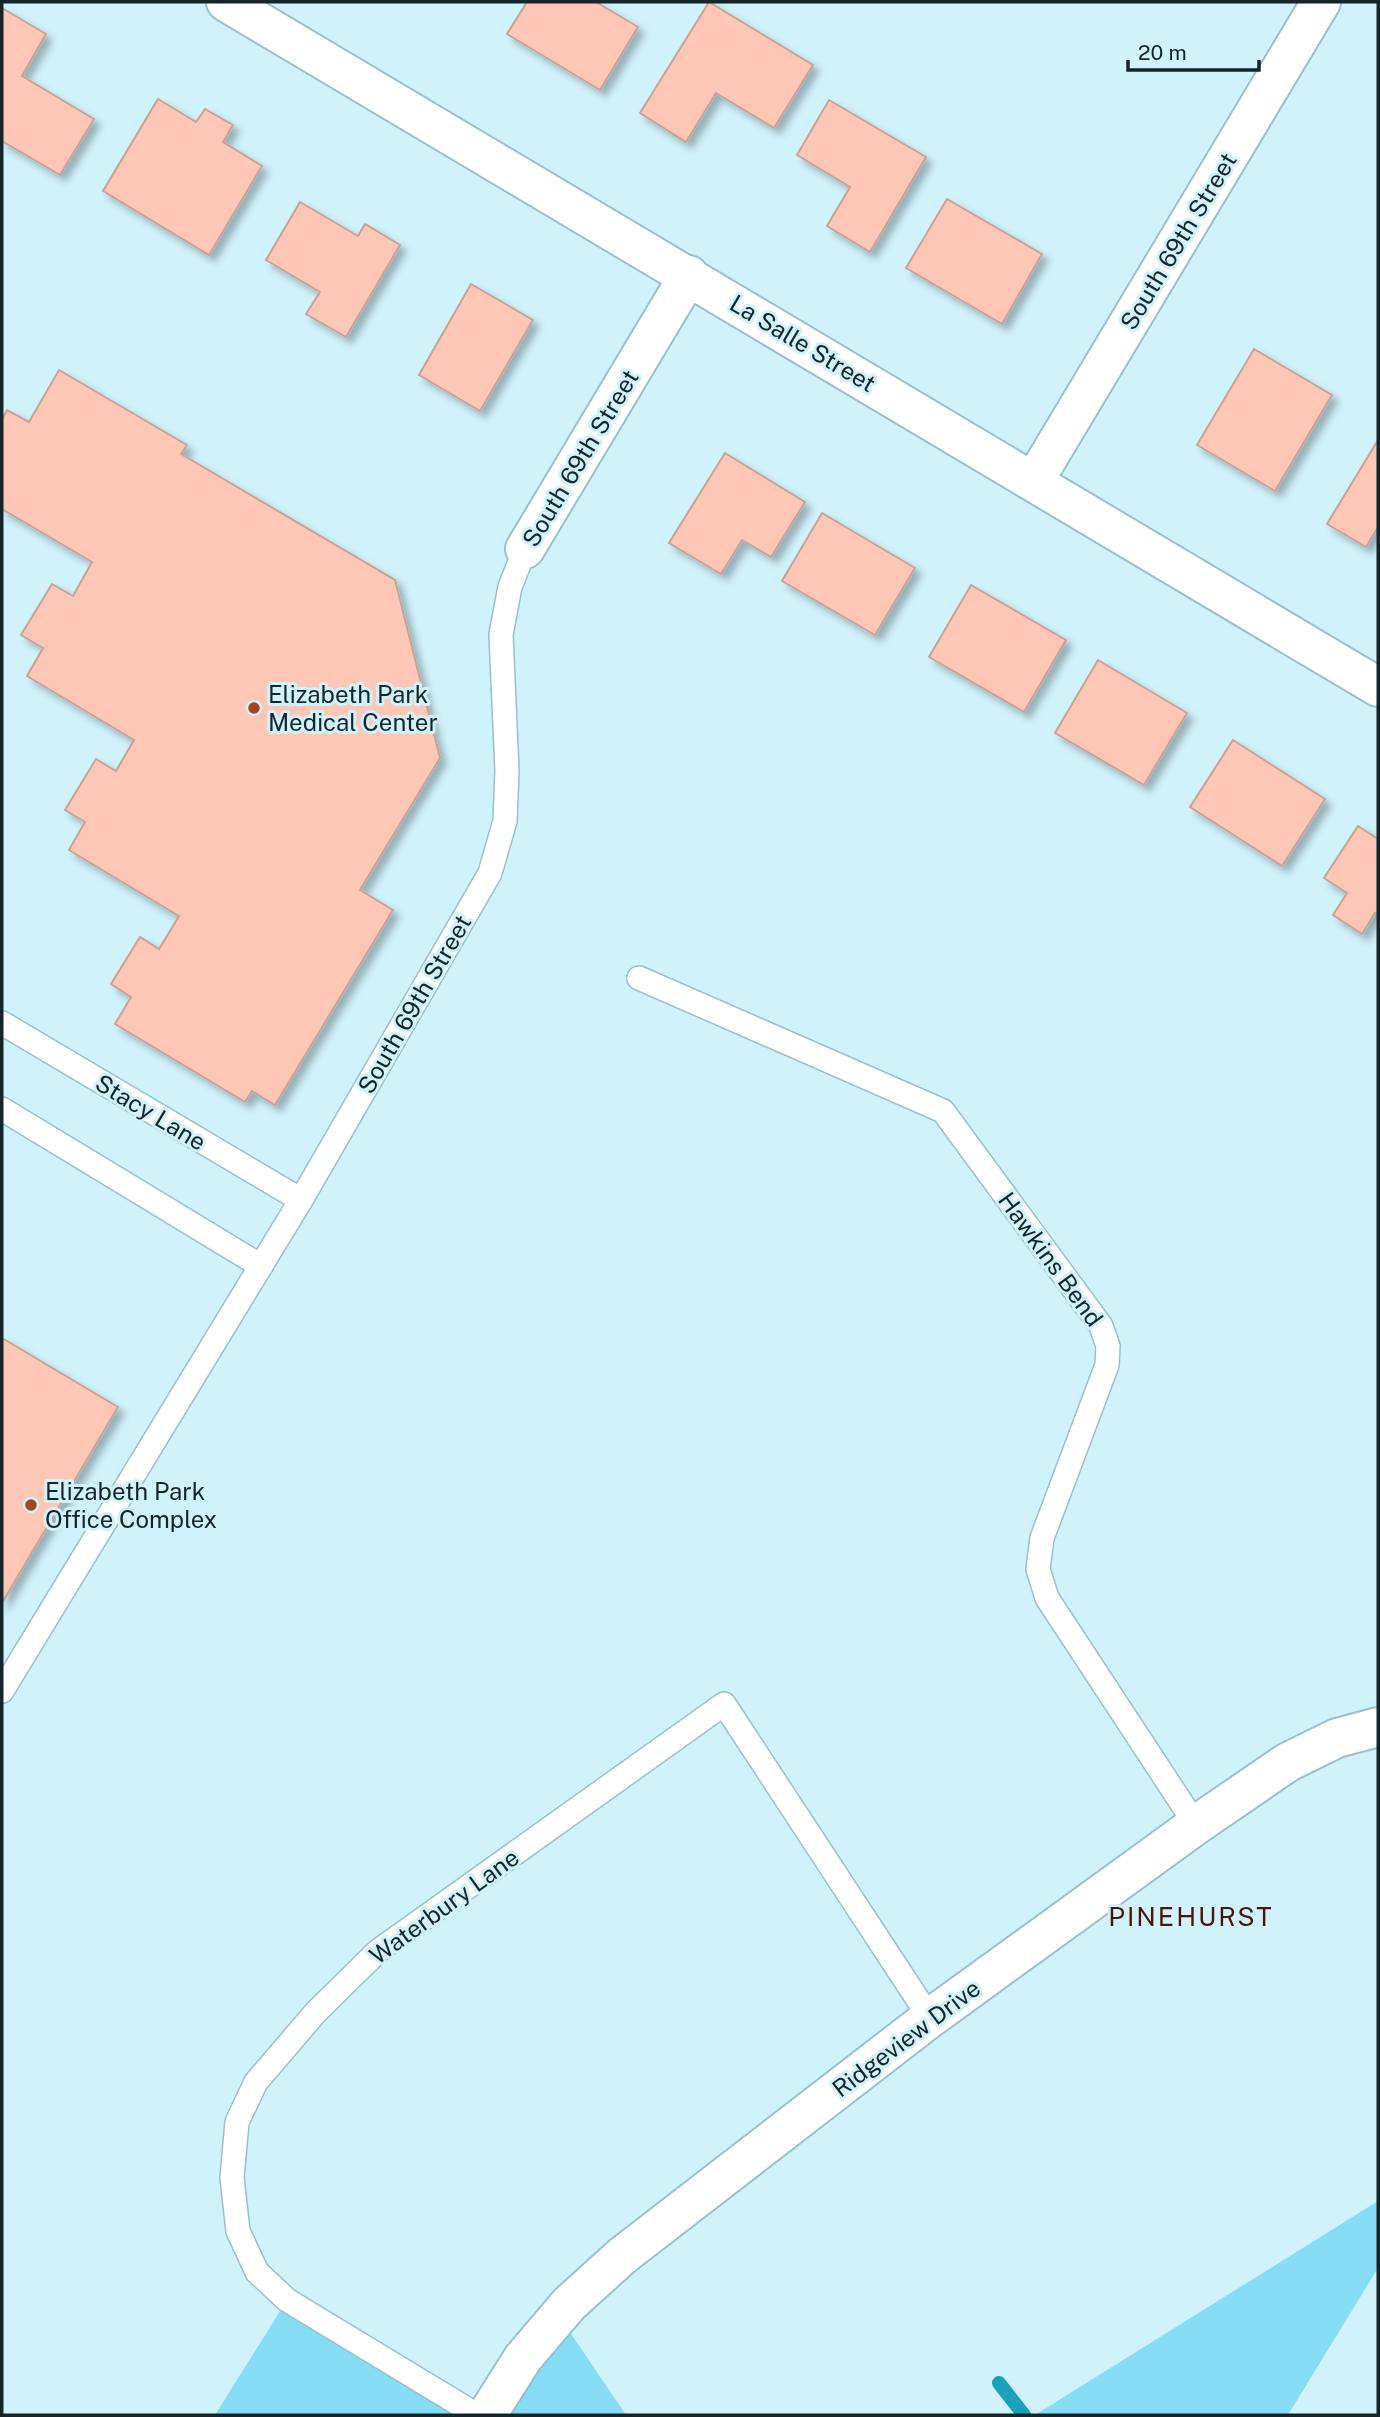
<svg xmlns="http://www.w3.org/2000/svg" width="1380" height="2417" viewBox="0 0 1380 2417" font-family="'Public Sans',sans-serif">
<defs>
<filter id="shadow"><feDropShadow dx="6" dy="6" stdDeviation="3.5" flood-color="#0004"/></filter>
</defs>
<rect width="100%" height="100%" fill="#d0f2fb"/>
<g fill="#86ddf5">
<polygon points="1378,2201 1378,2268 1288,2415 1035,2415"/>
<polygon points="287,2300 477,2415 215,2415"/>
<polygon points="559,2316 626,2415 487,2415"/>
</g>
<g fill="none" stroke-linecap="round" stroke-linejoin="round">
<polyline stroke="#19a1be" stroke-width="14" points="999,2383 1024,2415"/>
</g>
<g fill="#fdc6b5" stroke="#c7a397" stroke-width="2" filter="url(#shadow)">
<polygon points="527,2 596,2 638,27 600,90 507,34"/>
<polygon points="709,2 813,65 774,128 716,93 686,142 640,113"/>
<polygon points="2,8 46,34 22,76 94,119 60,175 2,141"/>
<polygon points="158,99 196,122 205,109 233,125 223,142 262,166 209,255 103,191"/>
<polygon points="829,100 926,157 870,252 827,226 850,187 797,155"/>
<polygon points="947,199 1042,254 1002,324 906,268"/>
<polygon points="300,202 358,236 365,224 400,245 346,337 306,314 320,292 266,260"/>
<polygon points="471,284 533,320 480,411 419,375"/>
<polygon points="1254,349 1332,395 1275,491 1197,445"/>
<polygon points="59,370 187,445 181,454 395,580 440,758 360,890 393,910 275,1105 252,1091 245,1102 115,1024 131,997 111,984 140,937 159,949 179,916 69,850 85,822 65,810 96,759 116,771 134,740 27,676 43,648 21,635 52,584 73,596 92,562 2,509 2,420 7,410 29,422"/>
<polygon points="1378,440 1378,527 1366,547 1327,524"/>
<polygon points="725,453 805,502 771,557 742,540 721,574 669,543"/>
<polygon points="822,513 915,568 875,635 782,581"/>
<polygon points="971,585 1066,640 1024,712 929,657"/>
<polygon points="1098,660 1187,713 1144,785 1055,733"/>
<polygon points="1233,740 1325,799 1282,866 1190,807"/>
<polygon points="1358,826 1378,839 1378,915 1375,913 1362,934 1333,915 1347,893 1324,878"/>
<polygon points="2,1338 118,1407 2,1603"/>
</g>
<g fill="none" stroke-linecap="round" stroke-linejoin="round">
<g stroke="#98c1cd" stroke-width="26">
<g id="lane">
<polyline points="639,978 943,1111 1101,1326 1108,1346 1107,1365 1042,1538 1038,1569 1047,1598 1196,1825"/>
<polyline points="2,1023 301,1200"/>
<polyline points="2,1109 261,1266"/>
<polyline points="2,1691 301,1200 490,873 505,821 507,771 501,634 510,587 525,549"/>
<polyline points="477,2415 287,2300 257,2272 238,2231 232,2178 237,2122 256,2082 316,2012 378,1951 724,1704 930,2018"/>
</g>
</g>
<g stroke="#98c1cd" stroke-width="42">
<g id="street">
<polyline points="226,2 1378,687"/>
<polyline points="1034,481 1321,2"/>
<polyline points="525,549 689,275"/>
<polyline points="487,2415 523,2358 569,2304 622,2256 930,2018 1196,1825 1288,1762 1337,1738 1378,1727"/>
</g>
</g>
<use href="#lane" stroke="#fff" stroke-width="23"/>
<use href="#street" stroke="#fff" stroke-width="38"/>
</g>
<g fill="#aa4221" stroke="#d0f2fb" stroke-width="2.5">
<circle cx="254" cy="708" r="7"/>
<circle cx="31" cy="1505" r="7"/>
</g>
<g text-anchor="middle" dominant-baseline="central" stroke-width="6" stroke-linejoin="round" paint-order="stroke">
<g font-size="24" fill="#15252a" stroke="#d0f2fb">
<text transform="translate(1178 241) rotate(-59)">South 69th Street</text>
<text transform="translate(803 343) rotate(31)">La Salle Street</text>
<text transform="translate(580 458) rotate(-59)">South 69th Street</text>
<text transform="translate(414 1004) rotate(-60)">South 69th Street</text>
<text transform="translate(151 1112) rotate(31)">Stacy Lane</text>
<text transform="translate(1051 1259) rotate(54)">Hawkins Bend</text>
<text transform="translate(444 1906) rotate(-36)">Waterbury Lane</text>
<text transform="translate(906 2038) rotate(-37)">Ridgeview Drive</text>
</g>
<g font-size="24" fill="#15252a" stroke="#d0f2fb" text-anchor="start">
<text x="268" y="694">Elizabeth Park<tspan x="268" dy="28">Medical Center</tspan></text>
<text x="45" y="1491">Elizabeth Park<tspan x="45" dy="28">Office Complex</tspan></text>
</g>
<g font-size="26" letter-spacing="2" fill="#491707" stroke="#d0f2fb">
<text x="1191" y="1916">PINEHURST</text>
</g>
</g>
<rect width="1380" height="2417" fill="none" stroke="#15252a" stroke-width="7"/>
<path d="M1128 60v10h131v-10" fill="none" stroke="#15252a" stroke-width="3.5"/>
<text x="1138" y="60" font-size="21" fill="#15252a" stroke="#d0f2fb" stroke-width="5" paint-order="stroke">20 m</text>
</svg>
